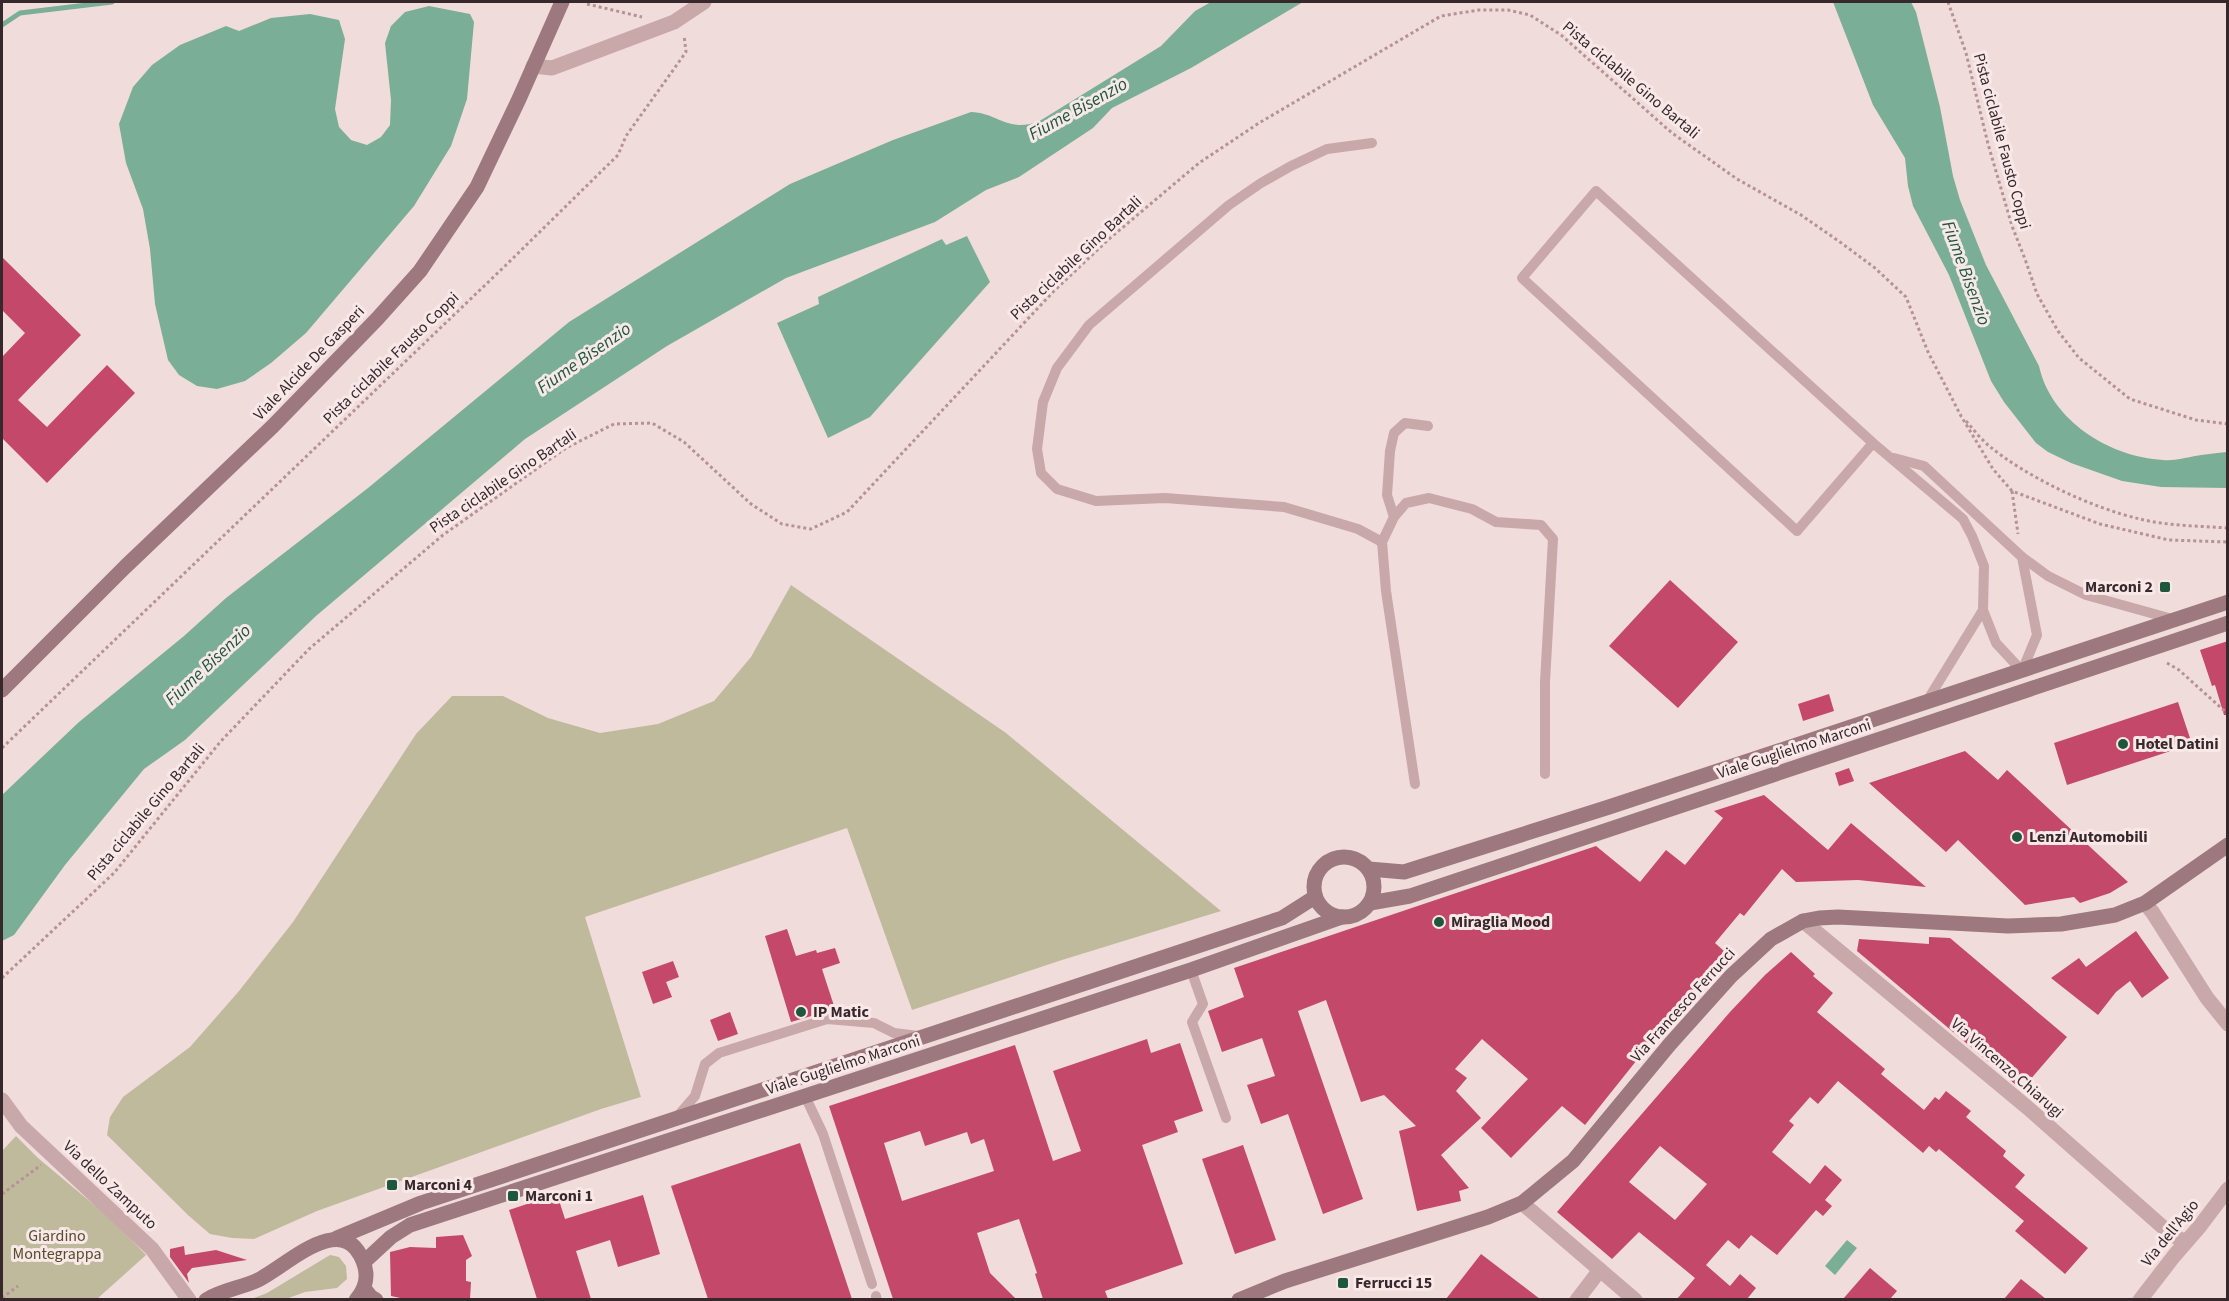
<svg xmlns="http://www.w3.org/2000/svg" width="2229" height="1301" viewBox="0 0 2229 1301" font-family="'Source Sans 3',sans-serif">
<rect width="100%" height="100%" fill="#f1dcdc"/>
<g fill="#c0ba9c">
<polygon points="791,585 1006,733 1221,911 1062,960 912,1010 847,828 585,917 641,1097 601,1109 317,1211 254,1239 232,1238 210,1234 189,1216 107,1135 110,1117 123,1097 190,1047 239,991 293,922 416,734 452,696 503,696 548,718 600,733 658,724 714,701 751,657"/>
<polygon points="16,1136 38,1158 111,1219 146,1255 97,1299 2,1300 2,1151"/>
<polygon points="330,1255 339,1257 346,1266 347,1279 337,1288 305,1292 286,1299 251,1299 267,1293"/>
</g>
<g fill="#7bae96">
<path d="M1211,2H1303L1191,68L1112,108L1093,128L1019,177L986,190L935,222L786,278L667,346L525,439L316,616L185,740L144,769L65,865L14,935L2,941V795L79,722L184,636L226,598L368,488L569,322L790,184L893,140L971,112C998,113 1006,132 1038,122L1161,46L1195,11Z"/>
<path d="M1833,2H1911L1916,12L1940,107L1953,176L1960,200L1986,265L2039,366C2051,421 2110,457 2163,460C2175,461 2184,458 2195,456C2206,454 2217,453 2227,452V488L2161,487L2122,481L2071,463L2048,452L2036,443L2004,402L1991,381L1949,275L1913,206L1908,186L1905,158L1873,105Z"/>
<polygon points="429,6 470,14 474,22 467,99 451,146 414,206 306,333 271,363 245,381 217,389 197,386 179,375 168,360 155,304 150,249 143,209 126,163 119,124 133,87 152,65 180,45 226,26 239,31 271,18 310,14 339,20 345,39 335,109 339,127 351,140 367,145 381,137 390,125 391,100 385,43 391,26 405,12"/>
<polygon points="967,236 990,282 870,417 828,438 777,323 819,304 818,297 942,239 946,245"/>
<polygon points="1847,1240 1857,1248 1835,1275 1825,1266"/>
</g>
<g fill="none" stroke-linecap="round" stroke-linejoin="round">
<polyline stroke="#7bae96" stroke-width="5" points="2,25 20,13 112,2"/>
</g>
<g fill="#c3486a" fill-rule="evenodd">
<polygon points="2,257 81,335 18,400 47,427 107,365 135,393 47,483 2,438 2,357 25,333 2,310"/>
<polygon points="1670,580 1738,642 1678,708 1609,646"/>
<polygon points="2228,641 2228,715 2224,715 2215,685 2212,686 2200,650"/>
<polygon points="1829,694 1834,711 1803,721 1798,704"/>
<polygon points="2178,702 2192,744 2067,785 2054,743"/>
<polygon points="1965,751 1998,780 2007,770 2128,882 2110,893 2080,903 2074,897 2025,905 1958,840 1946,852 1869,783"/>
<polygon points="1849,768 1854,781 1839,786 1835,773"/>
<polygon points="1764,795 1828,850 1851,823 1926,887 1858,880 1796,882 1782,869 1744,916 1740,913 1715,943 1724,951 1585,1125 1562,1106 1511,1158 1481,1128 1528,1079 1482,1039 1455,1069 1467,1078 1456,1091 1481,1118 1441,1155 1469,1188 1459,1191 1461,1201 1417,1211 1399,1131 1416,1126 1384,1095 1361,1102 1326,1000 1298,1011 1363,1199 1323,1214 1288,1114 1261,1124 1247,1085 1275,1076 1262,1038 1222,1052 1208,1011 1244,997 1234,968 1596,846 1640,882 1666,850 1685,865 1723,818 1714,811"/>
<polygon points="787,929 796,956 816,950 817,953 835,948 840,963 822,969 836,1012 825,1012 791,1022 765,936"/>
<polygon points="2136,931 2169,978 2142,998 2130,981 2116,992 2098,1015 2051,978 2079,958 2086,967"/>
<polygon points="1929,937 1950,938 2067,1037 2029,1081 2023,1077 2016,1085 1857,951 1859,939 1929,944"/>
<path d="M1791,952L1815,974L1813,976L1833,993L1817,1012L1885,1069L1881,1074L1924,1110L1935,1097L1939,1100L1946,1091L1971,1111L1966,1117L2006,1151L2003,1156L2025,1175L2015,1187L2088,1248L2065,1274L2015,1231L2024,1221L1939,1149L1936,1152L1929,1146L1923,1153L1838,1081L1818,1104L1810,1097L1789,1121L1794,1125L1772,1152L1810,1184L1825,1165L1842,1180L1825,1200L1832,1206L1823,1216L1816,1210L1777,1255L1751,1235L1739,1249L1728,1240L1706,1265L1730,1286L1740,1274L1756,1288L1747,1299H1677L1695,1278L1639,1232L1612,1259L1557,1212L1730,1012L1765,975ZM1660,1146L1707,1184L1675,1220L1629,1182Z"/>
<polygon points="673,961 679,977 666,982 672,997 653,1004 642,972"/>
<polygon points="730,1012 738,1034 718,1041 710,1020"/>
<path d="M1147,1039L1151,1053L1180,1043L1203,1111L1174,1121L1178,1132L1142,1145L1183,1264L1105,1291L1108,1299H1043L1035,1274L1037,1273L1019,1219L977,1233L990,1273L1016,1299H893L829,1106L1015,1045L1053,1161L1081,1151L1053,1071ZM920,1131L925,1146L967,1132L971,1144L984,1139L994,1171L902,1201L884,1143Z"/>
<polygon points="800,1143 852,1299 708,1299 671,1186"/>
<polygon points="1243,1145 1276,1240 1235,1254 1202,1159"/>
<polygon points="557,1194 565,1219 643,1195 660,1254 618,1267 610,1240 576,1251 591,1299 537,1299 509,1210"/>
<polygon points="463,1235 472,1256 466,1260 466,1281 471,1282 470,1299 405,1299 391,1296 390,1252 410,1247 436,1248 436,1237"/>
<polygon points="184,1246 185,1255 216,1250 247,1260 192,1268 187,1274 189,1283 170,1257 170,1249"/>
<polygon points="1481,1254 1540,1299 1446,1299"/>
<polygon points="1870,1268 1897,1291 1890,1299 1843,1299"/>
<polygon points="2021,1279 2046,1299 2004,1299"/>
</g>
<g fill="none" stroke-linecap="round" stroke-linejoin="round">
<g stroke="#b59295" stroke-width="3" stroke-dasharray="3 3" stroke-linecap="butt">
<polyline points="1948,2 1966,53 1988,144 2012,226 2025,259 2037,294 2058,331 2079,358 2130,399 2196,420 2228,424"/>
<polyline points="587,4 642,17"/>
<path d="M1966,421C1973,429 1980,438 1988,445C2026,477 2092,508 2140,519C2168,526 2199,526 2228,528"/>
<polyline points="2012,491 2018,534"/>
<polyline points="2167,663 2179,670 2228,714"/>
<polyline points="2,748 505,266 618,155 626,136 686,52 684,35"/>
<polyline points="2,978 114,873 221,741 309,649 443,535 566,448 614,424 652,423 684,442 751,504 782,524 811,529 847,512 1054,291 1109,239 1199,163 1259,123 1441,16 1479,10 1508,10 1530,15 1561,35 1672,133 1737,179 1801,215 1840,242 1875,268 1906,297 1928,352 1961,416 1993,469 2012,491 2100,524 2169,540 2228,542"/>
<polyline points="2,1194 41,1165"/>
<polyline points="2,1298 18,1286"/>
</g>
<g stroke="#c9a8aa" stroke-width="10">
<polyline points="1372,143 1327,149 1291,166 1261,183 1229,205 1089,325 1057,368 1043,402 1037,449 1041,473 1057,489 1096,501 1165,498 1284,507 1358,529 1382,542"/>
<polyline points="1873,443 1596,191 1522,278 1797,531 1873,443 1963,519 1972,536 1984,566 1983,610 1927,701"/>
<polyline points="1894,458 1924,466 2022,557 2048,576 2086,595 2176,620"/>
<polyline points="1394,517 1387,495 1390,451 1394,433 1405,423 1428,426"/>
<polyline points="1983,610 1996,643 2022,671 2037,635 2022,557"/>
<polyline points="1415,784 1386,591 1382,542 1394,517 1406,503 1429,498 1472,509 1496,522 1541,525 1553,539 1545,682 1545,774"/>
<polyline points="1191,970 1203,1004 1192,1022 1226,1118"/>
<polyline points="805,1096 823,1134 872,1284"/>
<polyline points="676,1118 695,1096 705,1064 719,1053 827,1019 874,1023 894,1033 918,1036"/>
<polyline points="876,1296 877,1300"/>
</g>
<g stroke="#c9a8aa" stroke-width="15">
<polyline points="533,66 552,68 674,22 704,2"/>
<polyline points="2145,903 2153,913 2207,998 2228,1024"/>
<polyline points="1803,921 2028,1108 2165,1229 2179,1239 2187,1241"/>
<polyline points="2,1100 21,1126 152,1249 189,1300"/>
<polyline points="1522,1203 1635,1300"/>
<polyline points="1577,1300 1600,1270"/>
<polyline points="2140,1300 2174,1256 2200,1226 2228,1189"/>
</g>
<g stroke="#9d797f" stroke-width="15">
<polyline points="2,690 125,567 273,426 377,319 420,271 477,187 519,99 562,2"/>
<circle cx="1344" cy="887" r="30"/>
<polyline points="1369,869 1404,872 1609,807 2228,602"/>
<polyline points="1370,903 1410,896 2228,623"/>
<polyline points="337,1238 421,1203 1282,918 1315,897"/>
<polyline points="364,1262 391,1237 410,1225 1191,970 1342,917"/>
<polyline points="364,1288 371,1297 376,1300"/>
<path d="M206,1300C222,1290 241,1288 258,1280C287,1266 342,1209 363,1261C369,1276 366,1288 356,1300"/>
<polyline points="1239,1300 1285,1281 1488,1217 1522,1203 1573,1161 1670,1044 1731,976 1771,939 1803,921 1819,918 1838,917 2008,926 2061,924 2115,915 2145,903 2228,845"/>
</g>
</g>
<g fill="#1e573d" stroke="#f9e8e8" stroke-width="2">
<rect x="2159" y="581" width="12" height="12" rx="3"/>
<circle cx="2123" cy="744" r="6"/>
<circle cx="2017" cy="837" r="6"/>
<circle cx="1439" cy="922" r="6"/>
<circle cx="801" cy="1012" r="6"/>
<rect x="386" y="1179" width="12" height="12" rx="3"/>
<rect x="507" y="1190" width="12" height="12" rx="3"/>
<rect x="1337" y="1277" width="12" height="12" rx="3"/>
</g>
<g text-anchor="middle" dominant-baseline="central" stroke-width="6" stroke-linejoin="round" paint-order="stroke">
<g font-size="16" fill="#36282b" stroke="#f9e8e8">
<text transform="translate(1631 80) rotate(40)">Pista ciclabile Gino Bartali</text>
<text transform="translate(2002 141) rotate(75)">Pista ciclabile Fausto Coppi</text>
<text transform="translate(1076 258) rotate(-43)">Pista ciclabile Gino Bartali</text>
<text transform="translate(391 358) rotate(-44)">Pista ciclabile Fausto Coppi</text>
<text transform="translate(309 363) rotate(-46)">Viale Alcide De Gasperi</text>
<text transform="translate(503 481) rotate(-34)">Pista ciclabile Gino Bartali</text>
<text transform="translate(1794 749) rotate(-18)">Viale Guglielmo Marconi</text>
<text transform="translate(146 812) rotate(-50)">Pista ciclabile Gino Bartali</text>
<text transform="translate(1683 1005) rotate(-48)">Via Francesco Ferrucci</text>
<text transform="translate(843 1065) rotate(-18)">Viale Guglielmo Marconi</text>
<text transform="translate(2007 1068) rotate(41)">Via Vincenzo Chiarugi</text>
<text transform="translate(110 1185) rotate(43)">Via dello Zamputo</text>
<text transform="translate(2170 1233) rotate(-51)">Via dell'Agio</text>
</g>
<g font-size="16" font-weight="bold" fill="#36282b" stroke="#f9e8e8" text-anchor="start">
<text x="2153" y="587" text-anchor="end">Marconi 2</text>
<text x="2135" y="744">Hotel Datini</text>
<text x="2029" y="837">Lenzi Automobili</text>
<text x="1451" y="922">Miraglia Mood</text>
<text x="813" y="1012">IP Matic</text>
<text x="404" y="1185">Marconi 4</text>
<text x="525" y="1196">Marconi 1</text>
<text x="1355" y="1283">Ferrucci 15</text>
</g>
<g font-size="16" fill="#544e2c" stroke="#f9e8e8">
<text x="57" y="1236">Giardino<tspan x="57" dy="18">Montegrappa</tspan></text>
</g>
<g font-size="18" font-style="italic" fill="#1e573d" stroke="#f9e8e8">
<text transform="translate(1078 109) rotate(-29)">Fiume Bisenzio</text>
<text transform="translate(1966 273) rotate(70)">Fiume Bisenzio</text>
<text transform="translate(584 358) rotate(-35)">Fiume Bisenzio</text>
<text transform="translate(208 665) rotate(-43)">Fiume Bisenzio</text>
</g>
</g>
<rect width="2229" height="1301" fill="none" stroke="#36282b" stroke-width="6"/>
</svg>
